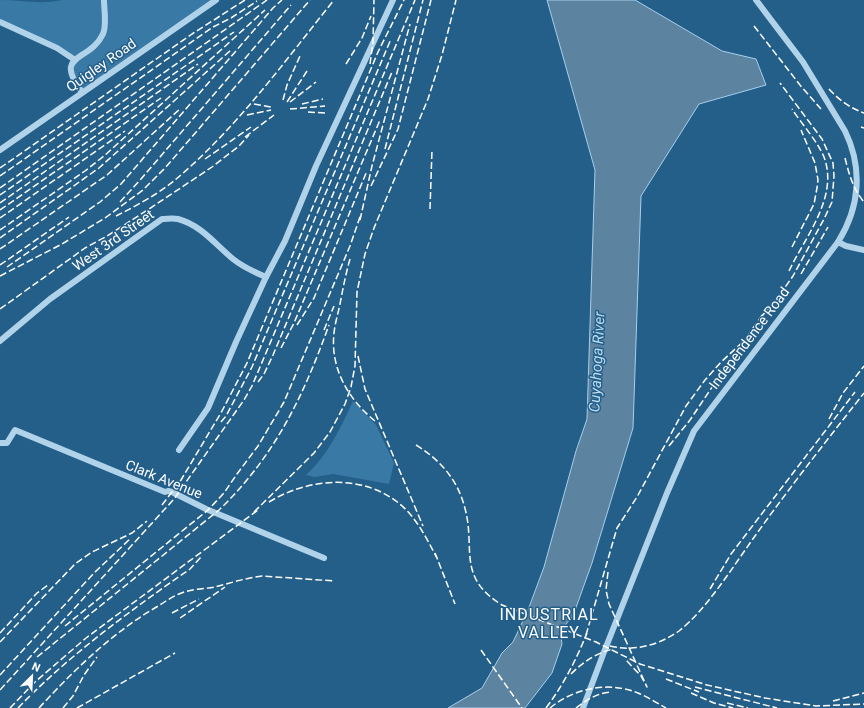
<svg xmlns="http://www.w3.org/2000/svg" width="864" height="708" viewBox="0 0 864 708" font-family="Roboto,sans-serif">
<rect width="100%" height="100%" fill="#245f8a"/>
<g fill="#3979a6">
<path d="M0,0C22,0 40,5 62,0H216L82,92L72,76L75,60L0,22Z"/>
<path d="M353,401L376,425L394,463L389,484L333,474L315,477L306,475C328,455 341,427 353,401Z"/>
</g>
<polygon fill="#5c84a1" stroke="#a6cfeb" points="547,0 635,0 722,51 756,59 766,85 699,104 641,196 633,428 592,563 573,616 566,624 561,637 562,644 552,673 525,708 448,708 482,688 502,653 513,642 528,610 544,567 576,451 587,419 595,170"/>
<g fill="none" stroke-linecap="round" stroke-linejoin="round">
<g stroke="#b1d3ea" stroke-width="6">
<polyline points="0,22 57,48 75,60"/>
<path d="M82,92C52,53 90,62 103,34C107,24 104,10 104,0"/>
<polyline points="0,150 216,0"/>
<polyline points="838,242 846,246 864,250"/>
<path d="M0,341L50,299L162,219C167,219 173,218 178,219C201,225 216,245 233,259C243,267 254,272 266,277"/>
<polyline points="0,443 7,443 15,430 165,492 168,491 172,492 206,509 324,558"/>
<polyline points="179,450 208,408 236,342 266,277 285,241 316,166 393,0"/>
<path d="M583,708L604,652L667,493L694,431L838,242C860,207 863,168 845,131L803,62L756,0"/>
</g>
<g stroke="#fff" stroke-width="1.5" stroke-dasharray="7 3" stroke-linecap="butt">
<polyline points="754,26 800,85 821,109"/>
<polyline points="346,64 362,38 371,16"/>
<polyline points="370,64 373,42 374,0"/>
<path d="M829,89C839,100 850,108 864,113"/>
<polyline points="283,100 287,85 300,56"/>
<polyline points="287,102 307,71"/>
<polyline points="290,102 316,82"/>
<polyline points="254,104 271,107"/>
<polyline points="302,104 323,99"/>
<polyline points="290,109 325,106"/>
<polyline points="308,112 325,113"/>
<polyline points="247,115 271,110"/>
<polyline points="861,127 864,128"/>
<polyline points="245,137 274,115"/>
<polyline points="385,149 423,0"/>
<path d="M845,158C849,174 853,189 864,202"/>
<polyline points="205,159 251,127"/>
<polyline points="0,168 192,34 245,0"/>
<polyline points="0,176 213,27 231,18 257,1"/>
<polyline points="371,186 398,129 431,0"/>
<polyline points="0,188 267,0"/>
<polyline points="0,195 234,32"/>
<polyline points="120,202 141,179 291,5"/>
<polyline points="0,203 198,64"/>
<polyline points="430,209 432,150"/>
<polyline points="0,210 161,98"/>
<path d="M116,216C136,206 158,194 175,180C237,128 284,62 334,0"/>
<polyline points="0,218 125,131"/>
<polyline points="360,220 372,166 410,24"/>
<polyline points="0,230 85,171 104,156 265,10"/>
<polyline points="0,238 99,168 231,50"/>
<polyline points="792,247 814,204 817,188 818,180 815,163 801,130"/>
<polyline points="0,249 107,175 181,108"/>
<path d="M350,259C346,273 343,288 340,304C338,314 335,323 334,333C330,369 349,400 375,421"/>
<polyline points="0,265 69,217"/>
<polyline points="7,267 100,202 121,184 273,8 282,0"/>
<path d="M789,271C805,237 839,197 824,157C818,142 801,123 792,109"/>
<polyline points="801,274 828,227"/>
<polyline points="0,276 62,244 105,218 143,190 165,168 310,0"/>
<polyline points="774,303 793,276 824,219 832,202 834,176 833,163 822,139 780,83"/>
<polyline points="0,309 85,248 107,236 149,209 212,167 239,146 249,135"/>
<polyline points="760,318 773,304 777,298"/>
<polyline points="297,325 314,298 367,171"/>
<polyline points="324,330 334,306"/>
<polyline points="741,345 763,314"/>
<polyline points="281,348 294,323 380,120"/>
<polyline points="358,356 365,389 423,526"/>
<polyline points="258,382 264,374 273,355 392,72"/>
<polyline points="829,419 843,393 864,366"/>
<polyline points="221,422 226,416 252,367 391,39"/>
<path d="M416,445C439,459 457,479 464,505C477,547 455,576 502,605L596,642L640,664L707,685L765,698L816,706L864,704"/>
<polyline points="669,446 690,420 733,356"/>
<path d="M269,502C313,475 374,473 410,514C421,527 429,543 437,558"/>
<polyline points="162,505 181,480 222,411 247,363 378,52 404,0"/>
<polyline points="254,512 314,453 330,432 345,404 351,387 355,366 357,292 365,254 374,228 428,99 442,55 456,0"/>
<polyline points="435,553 455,604"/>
<polyline points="608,572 606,590 609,604 647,687 641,676 626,660"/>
<polyline points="710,589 731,554 855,392"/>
<polyline points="172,613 199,599"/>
<polyline points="180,618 225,587"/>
<polyline points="65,626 208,510 224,493 237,474 258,446 284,402 350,246 361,214"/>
<polyline points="0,633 37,593 48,585"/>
<polyline points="586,635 617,528 637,497 686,406 705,380 721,362 744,341"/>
<polyline points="0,642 75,564 92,552 132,533 147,521"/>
<path d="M610,646C634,652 659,645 679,631C707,609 734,565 755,536C790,487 827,440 864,393"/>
<polyline points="481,650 522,708"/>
<path d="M37,657L219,510C275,456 303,397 329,325"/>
<path d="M571,674C583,662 596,653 613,649"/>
<polyline points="0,675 94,573 131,538"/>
<polyline points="666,679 699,692"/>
<polyline points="695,687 777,708"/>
<polyline points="0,690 174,499 244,400 252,386 415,0"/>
<polyline points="691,693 714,703 733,708"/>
<polyline points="833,701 864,693"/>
<polyline points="727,703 748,708"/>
<polyline points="10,708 35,682 86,638 258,510"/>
<path d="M18,708C68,656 131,610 190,569L201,557"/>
<path d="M39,708C75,669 114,631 160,605C166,601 172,597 179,594C190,589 203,589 215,587C230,583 246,578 262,576L335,581"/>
<polyline points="63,708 73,696 84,675 97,657"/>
<polyline points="77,708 175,653"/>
<path d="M546,708C564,684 576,660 587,633"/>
<path d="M550,708C574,688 609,681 638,693C648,697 657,703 666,708"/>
<path d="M576,708C586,700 599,692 612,692"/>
</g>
</g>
<g text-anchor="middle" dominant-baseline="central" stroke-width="3" stroke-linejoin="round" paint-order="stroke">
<g font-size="14" fill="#fff" stroke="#245f8a">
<text transform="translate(101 65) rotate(-35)">Quigley Road</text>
<text transform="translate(113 240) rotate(-35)">West 3rd Street</text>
<text transform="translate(749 338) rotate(-53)">Independence Road</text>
<text transform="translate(164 479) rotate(22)">Clark Avenue</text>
</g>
<g font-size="15" font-style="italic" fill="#bddcf1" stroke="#245f8a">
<text transform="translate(597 362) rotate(-87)">Cuyahoga River</text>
</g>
<g font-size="16" letter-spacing="1" fill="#fff" stroke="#245f8a">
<text x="549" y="614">INDUSTRIAL<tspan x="549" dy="18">VALLEY</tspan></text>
</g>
</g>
<g transform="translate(32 676) rotate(24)" stroke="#245f8a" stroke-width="3" paint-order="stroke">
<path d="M0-3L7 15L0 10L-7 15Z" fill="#ffffff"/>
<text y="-6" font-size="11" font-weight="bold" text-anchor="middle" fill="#ffffff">N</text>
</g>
</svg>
